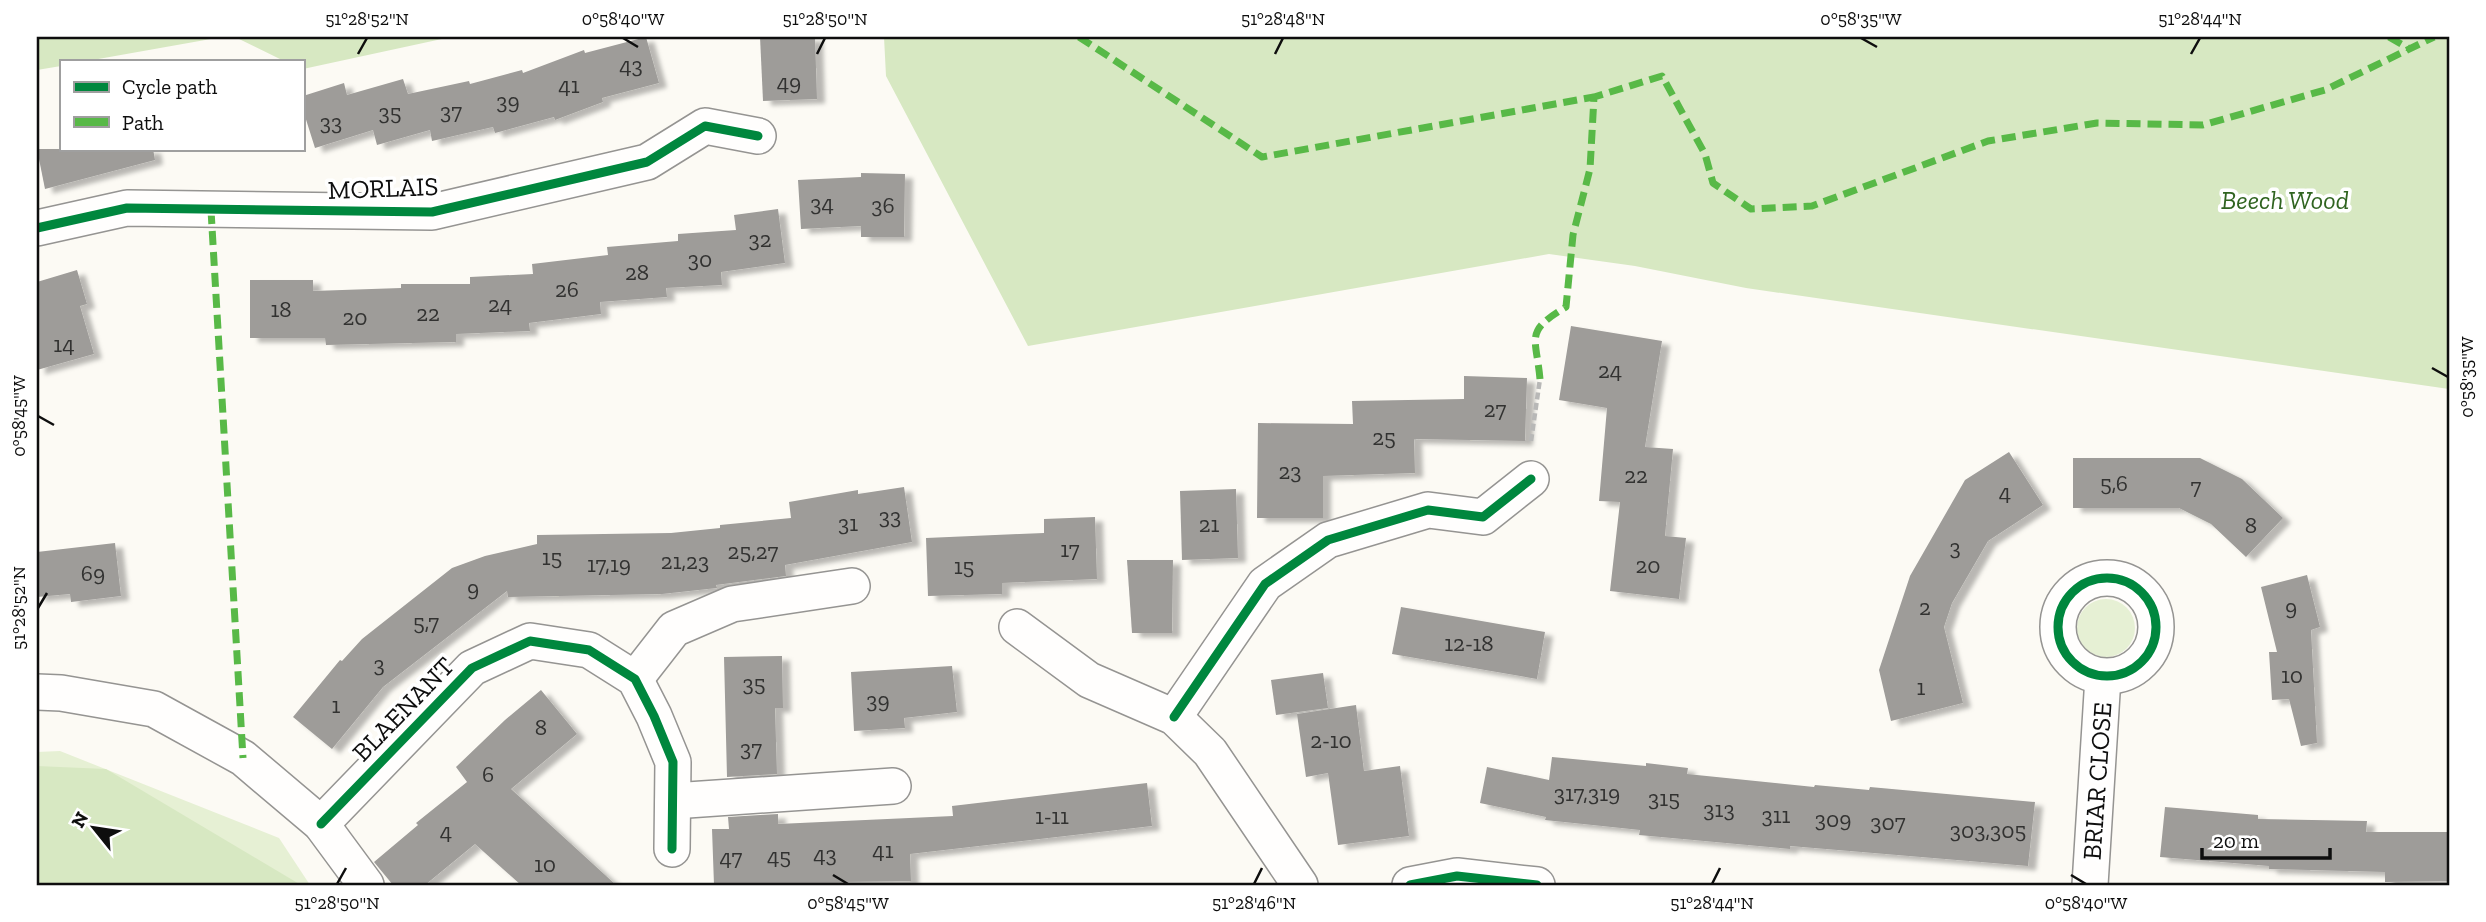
<svg xmlns="http://www.w3.org/2000/svg" width="2486" height="922" viewBox="0 0 2486 922" font-family="'Zilla Slab',serif">
<defs>
<filter id="shadow"><feDropShadow dx="8" dy="4.5" stdDeviation="2" flood-color="#0004"/></filter>
</defs>
<rect width="100%" height="100%" fill="#fcfaf4"/>
<g fill="#e6f0d4">
<circle cx="2106" cy="628" r="29"/>
<polygon points="60,751 279,838 310,885 37,885 37,752"/>
</g>
<g fill="#d7e8c2">
<polygon points="37,37 222,37 87,61 61,61 61,66 37,70"/>
<polygon points="235,37 451,37 303,69 303,61 284,61"/>
<polygon points="884,37 2449,37 2449,389 1746,288 1635,266 1549,254 1028,346 886,76"/>
<polygon points="37,766 106,769 301,885 37,885"/>
</g>
<g fill="#9e9c99" filter="url(#shadow)">
<polygon points="646,37 659,83 602,98 603,102 555,120 554,117 495,133 493,127 432,141 430,130 377,145 373,130 315,148 303,110 303,96 344,83 347,95 403,79 408,94 469,81 470,84 522,70 523,73 584,50 585,53"/>
<polygon points="760,37 815,37 817,99 763,101"/>
<polygon points="37,149 153,149 155,160 45,189"/>
<polygon points="861,173 905,174 904,237 861,237 861,226 801,229 798,180 861,177"/>
<polygon points="778,209 785,263 721,272 722,285 666,288 667,297 600,302 601,314 529,323 530,331 456,334 456,342 326,345 325,338 250,338 250,280 313,280 313,291 401,288 401,284 470,284 470,277 533,274 532,264 608,255 607,247 678,241 678,234 736,230 734,215"/>
<polygon points="77,270 87,304 80,306 94,354 37,370 37,282"/>
<polygon points="1571,326 1662,341 1645,447 1673,449 1665,536 1686,538 1679,599 1610,591 1620,502 1599,501 1607,408 1559,400"/>
<polygon points="1464,376 1527,378 1525,441 1414,439 1415,473 1323,476 1323,518 1257,518 1258,423 1353,424 1352,401 1464,399"/>
<polygon points="2009,452 2043,505 1988,541 1952,603 1944,627 1963,703 1891,721 1879,670 1910,576 1965,480"/>
<polygon points="2073,458 2200,458 2242,479 2283,518 2246,557 2211,524 2179,508 2073,508"/>
<polygon points="904,487 912,542 785,565 786,576 716,585 717,588 662,594 508,597 507,591 383,687 332,749 293,717 340,660 342,661 362,639 452,568 485,556 537,544 537,535 671,533 720,528 720,525 791,518 789,502 858,490 858,494"/>
<polygon points="1236,489 1238,558 1182,560 1180,491"/>
<polygon points="1095,517 1097,579 1002,583 1002,594 928,596 926,538 1044,533 1044,519"/>
<polygon points="115,543 121,596 71,602 70,594 37,597 37,552"/>
<polygon points="1127,560 1173,560 1172,633 1132,633"/>
<polygon points="2307,575 2320,627 2311,630 2317,743 2301,746 2289,699 2272,700 2269,652 2277,652 2261,587"/>
<polygon points="1401,607 1545,632 1537,679 1392,654"/>
<polygon points="782,656 783,708 775,708 777,774 727,777 724,657"/>
<polygon points="952,666 957,712 904,718 905,728 854,731 851,672"/>
<polygon points="1323,673 1328,708 1276,715 1271,680"/>
<polygon points="541,690 577,734 511,789 616,885 521,885 475,844 425,885 393,885 374,862 418,825 416,823 467,782 456,767 505,720"/>
<polygon points="1356,705 1364,771 1400,766 1409,836 1338,845 1328,773 1306,777 1297,714"/>
<polygon points="1552,757 1646,766 1646,763 1688,768 1687,774 1814,787 1815,785 1869,790 1870,787 2035,802 2028,866 1790,846 1790,849 1639,835 1640,830 1545,820 1546,817 1480,803 1487,767 1549,780"/>
<polygon points="1147,783 1152,826 910,854 911,881 844,882 845,885 714,885 712,829 729,829 728,817 778,814 778,824 953,816 952,806"/>
<polygon points="2165,807 2258,815 2258,819 2367,821 2366,832 2449,832 2449,881 2385,882 2385,872 2269,869 2269,866 2160,857"/>
</g>
<g fill="none" stroke-linecap="round" stroke-linejoin="round">
<g stroke="#959492" stroke-width="38">
<g id="street">
<polyline points="37,228 127,208 432,212 647,162 705,126 758,136"/>
<circle cx="2107" cy="627" r="49"/>
<polyline points="1017,627 1089,680 1174,717 1210,752 1300,885"/>
<polyline points="635,679 674,629 732,604 852,586"/>
<polyline points="37,692 61,693 154,709 243,758 321,824 366,885"/>
<polyline points="1174,717 1265,584 1328,540 1428,510 1483,517 1531,479"/>
<polyline points="673,801 893,786"/>
<polyline points="321,824 472,668 530,641 589,650 635,679 654,716 673,762 672,849"/>
<polyline points="1410,885 1457,876 1537,885"/>
<polyline points="2090,885 2103,677"/>
</g>
</g>
<polyline stroke="#b8b8b7" stroke-width="4.5" stroke-dasharray="7 3.5" stroke-linecap="butt" points="1531,441 1540,379"/>
<use href="#street" stroke="#fffefd" stroke-width="35"/>
<g stroke="#58b947" stroke-width="7" stroke-dasharray="14 7" stroke-linecap="butt">
<polyline points="1079,37 1262,157 1594,97"/>
<polyline points="2389,37 2410,49"/>
<polyline points="211,210 243,758"/>
<path d="M1540,379C1536,336 1524,332 1566,307L1573,235L1590,169L1594,97L1662,76L1705,154L1713,183L1751,209L1812,206L1988,141L2097,123L2203,125L2325,90L2434,37"/>
</g>
<g stroke="#fff" stroke-width="13">
<g id="cycleway">
<polyline points="37,228 127,208 432,212 647,162 705,126 758,136"/>
<circle cx="2107" cy="627" r="49"/>
<polyline points="1174,717 1265,584 1328,540 1428,510 1483,517 1531,479"/>
<polyline points="321,824 472,668 530,641 589,650 635,679 654,716 673,762 672,849"/>
<polyline points="1410,885 1457,876 1537,885"/>
</g>
</g>
<use href="#cycleway" stroke="#00873e" stroke-width="9"/>
</g>
<path fill="none" stroke="#0e0e0e" stroke-width="2.5" d="M623,38L638,47M1861,38L1877,47M358,54L367,38M817,54L825,38M1275,54L1283,38M2191,54L2200,38M2432,368L2448,377M38,416L54,425M38,608L47,593M833,875L848,884M2071,875L2086,884M337,884L346,868M1254,884L1262,868M1712,884L1720,868"/>
<g text-anchor="middle" dominant-baseline="central" stroke-width="7" stroke-linejoin="round" paint-order="stroke">
<g font-size="23" fill="#323231">
<text x="631" y="65">43</text>
<text x="789" y="82">49</text>
<text x="569" y="85">41</text>
<text x="508" y="101">39</text>
<text x="451" y="111">37</text>
<text x="390" y="112">35</text>
<text x="331" y="122">33</text>
<text x="822" y="203">34</text>
<text x="883" y="205">36</text>
<text x="760" y="239">32</text>
<text x="700" y="259">30</text>
<text x="637" y="272">28</text>
<text x="567" y="289">26</text>
<text x="500" y="304">24</text>
<text x="281" y="309">18</text>
<text x="428" y="313">22</text>
<text x="355" y="317">20</text>
<text x="64" y="344">14</text>
<text x="1610" y="370">24</text>
<text x="1495" y="409">27</text>
<text x="1384" y="437">25</text>
<text x="1290" y="471">23</text>
<text x="1636" y="475">22</text>
<text x="2114" y="483">5,6</text>
<text x="2196" y="486">7</text>
<text x="2005" y="492">4</text>
<text x="890" y="516">33</text>
<text x="848" y="523">31</text>
<text x="1209" y="524">21</text>
<text x="2251" y="525">8</text>
<text x="1955" y="547">3</text>
<text x="1070" y="549">17</text>
<text x="753" y="551">25,27</text>
<text x="552" y="557">15</text>
<text x="685" y="561">21,23</text>
<text x="609" y="564">17,19</text>
<text x="1648" y="565">20</text>
<text x="964" y="566">15</text>
<text x="93" y="573">69</text>
<text x="473" y="588">9</text>
<text x="1925" y="607">2</text>
<text x="2291" y="607">9</text>
<text x="426" y="622">5,7</text>
<text x="1469" y="643">12-18</text>
<text x="379" y="664">3</text>
<text x="2292" y="675">10</text>
<text x="754" y="683">35</text>
<text x="1921" y="687">1</text>
<text x="878" y="700">39</text>
<text x="336" y="705">1</text>
<text x="541" y="727">8</text>
<text x="1331" y="740">2-10</text>
<text x="751" y="748">37</text>
<text x="488" y="774">6</text>
<text x="1587" y="793">317,319</text>
<text x="1664" y="798">315</text>
<text x="1719" y="809">313</text>
<text x="1776" y="815">311</text>
<text x="1052" y="816">1-11</text>
<text x="1833" y="819">309</text>
<text x="1888" y="822">307</text>
<text x="1988" y="830">303,305</text>
<text x="446" y="831">4</text>
<text x="883" y="850">41</text>
<text x="825" y="854">43</text>
<text x="779" y="856">45</text>
<text x="731" y="857">47</text>
<text x="545" y="864">10</text>
</g>
<g font-size="26" fill="#0e0e0e" stroke="#fff">
<text transform="translate(383 188) rotate(-2)">MORLAIS</text>
<text transform="translate(403 709) rotate(-46)">BLAENANT</text>
<text transform="translate(2097 781) rotate(-86)">BRIAR CLOSE</text>
</g>
<g font-size="26" font-style="italic" fill="#306420" stroke="#fff">
<text x="2285" y="200">Beech Wood</text>
</g>
</g>
<rect width="2486" height="922" fill="none" stroke="#ffffff" stroke-width="77"/>
<rect x="60" y="60" width="245" height="91" fill="#ffffff" stroke="#9f9f9f" stroke-width="2"/>
<rect x="74" y="82" width="35" height="10" fill="#00873e" stroke="#9f9f9f" stroke-width="2"/>
<text x="122" y="94" font-size="21" fill="#0e0e0e">Cycle path</text>
<rect x="74" y="117" width="35" height="10" fill="#58b947" stroke="#9f9f9f" stroke-width="2"/>
<text x="122" y="130" font-size="21" fill="#0e0e0e">Path</text>
<g transform="translate(94 828) rotate(300)" stroke="#ffffff" stroke-width="5" paint-order="stroke">
<path d="M0-5L12 26L0 18L-12 26Z" fill="#0e0e0e"/>
<text y="-10" font-size="19" font-weight="bold" text-anchor="middle" fill="#0e0e0e">N</text>
</g>
<path d="M2202 848v10h128v-10" fill="none" stroke="#0e0e0e" stroke-width="3.5"/>
<text x="2213" y="848" font-size="21" fill="#0e0e0e" stroke="#ffffff" stroke-width="5" paint-order="stroke">20 m</text>
<rect x="38" y="38" width="2410" height="846" fill="none" stroke="#0e0e0e" stroke-width="2.5"/>
<g font-size="18" text-anchor="middle" fill="#0e0e0e">
<text x="367" y="25">51°28'52"N</text>
<text x="623" y="25">0°58'40"W</text>
<text x="825" y="25">51°28'50"N</text>
<text x="1283" y="25">51°28'48"N</text>
<text x="1861" y="25">0°58'35"W</text>
<text x="2200" y="25">51°28'44"N</text>
<text transform="translate(2467 377) rotate(-90)" y="6">0°58'35"W</text>
<text transform="translate(19 416) rotate(-90)" y="6">0°58'45"W</text>
<text transform="translate(19 608) rotate(-90)" y="6">51°28'52"N</text>
<text x="337" y="909">51°28'50"N</text>
<text x="848" y="909">0°58'45"W</text>
<text x="1254" y="909">51°28'46"N</text>
<text x="1712" y="909">51°28'44"N</text>
<text x="2086" y="909">0°58'40"W</text>
</g>
</svg>
